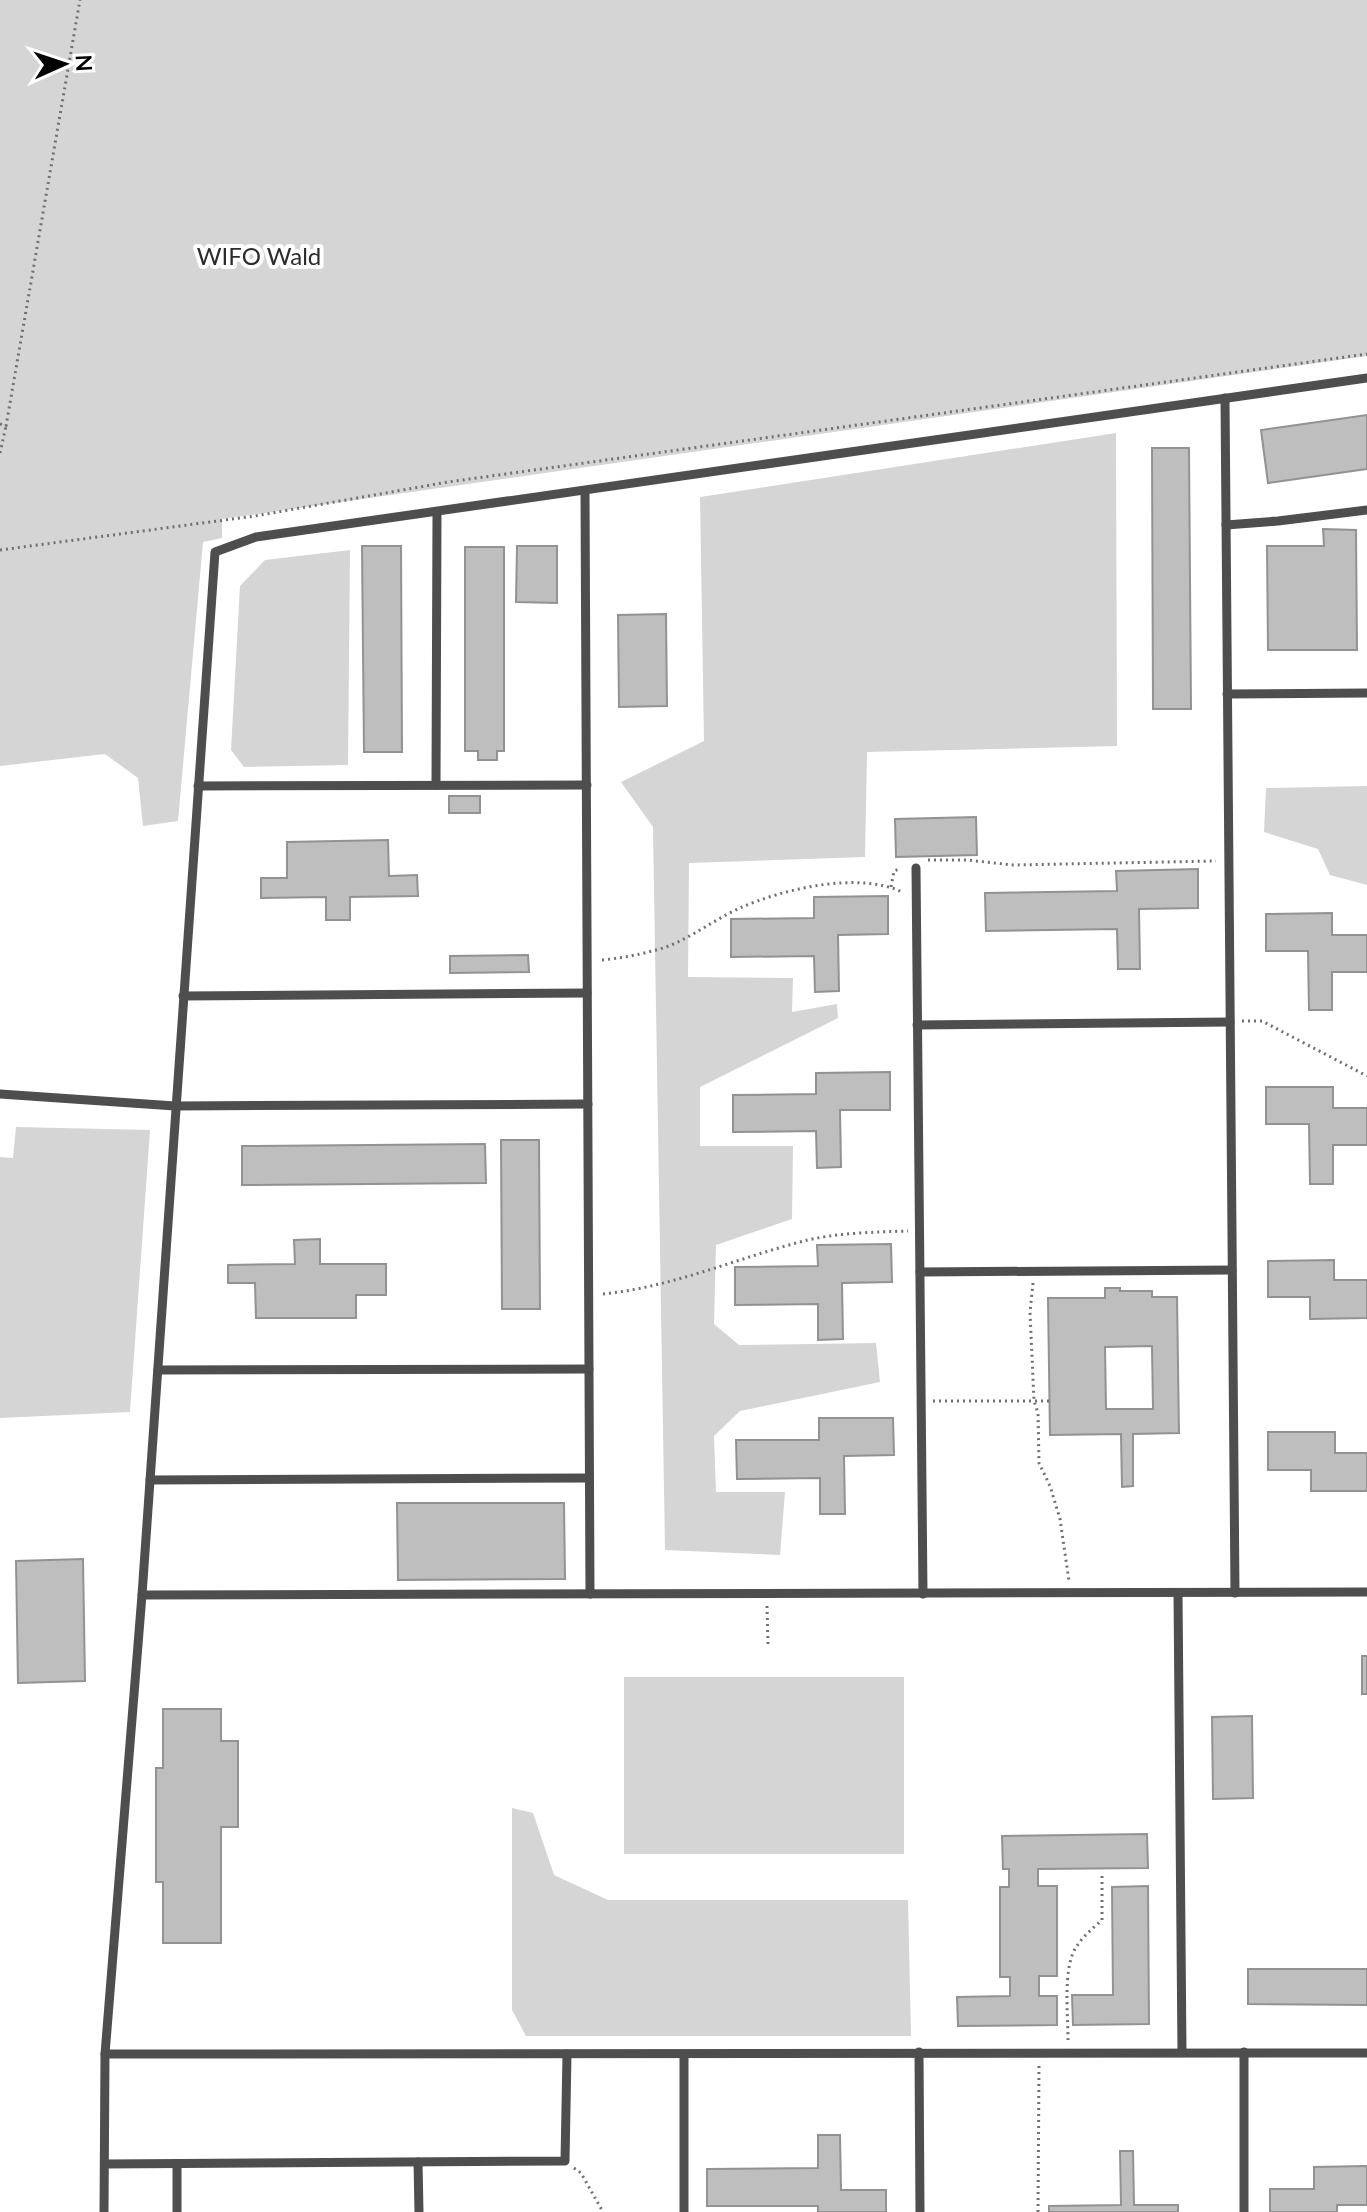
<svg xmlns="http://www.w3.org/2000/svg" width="1367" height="2212" viewBox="0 0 1367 2212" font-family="Lato,sans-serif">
<rect width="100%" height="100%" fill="#fff"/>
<g fill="#d5d5d5">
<polygon points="0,0 1367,0 1367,356 222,519 222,538 203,542 178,821 143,826 138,778 105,754 0,766"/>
<polygon points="1116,433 1117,746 867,752 865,857 689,863 688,977 793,978 792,1012 837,1004 838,1018 700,1087 700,1146 793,1146 792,1219 716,1245 714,1324 739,1345 876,1343 880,1382 740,1411 714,1436 716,1492 785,1492 780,1555 665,1550 653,827 621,782 704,741 700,497"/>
<polygon points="350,550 348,765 244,767 231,750 240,586 265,560"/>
<polygon points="1367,786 1367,885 1330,875 1318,849 1264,832 1266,788"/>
<polygon points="16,1127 150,1130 130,1412 0,1418 0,1157 13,1158"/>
<rect x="624" y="1677" width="280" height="177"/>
<polygon points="512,1808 533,1813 554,1875 608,1900 908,1900 911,2036 526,2036 512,2010"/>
</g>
<g fill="#bebebe" stroke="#929292" stroke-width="2" fill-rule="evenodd">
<polygon points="1367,415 1367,469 1268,483 1261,430"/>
<polygon points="1152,448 1189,448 1191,709 1153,709"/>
<polygon points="1323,529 1356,530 1357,650 1268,650 1267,546 1324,546"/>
<polygon points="362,546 401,546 402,752 364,752"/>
<polygon points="517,546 557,546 557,603 516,602"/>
<polygon points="465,547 504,547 504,751 497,751 497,760 478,760 478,751 465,751"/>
<polygon points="666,614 667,706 619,707 618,615"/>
<rect x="449" y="796" width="31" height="17"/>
<polygon points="976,817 977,855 896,857 895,819"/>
<polygon points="388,840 389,876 417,875 418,896 350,897 350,920 326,920 326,897 261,898 261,878 287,878 287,842"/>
<polygon points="1198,869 1198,908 1139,909 1140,969 1118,969 1117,929 986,931 985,893 1117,891 1116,871"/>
<polygon points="888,896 888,934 838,935 839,991 815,992 814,956 731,957 731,919 814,918 814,897"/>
<polygon points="1332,913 1332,935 1367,935 1367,972 1332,972 1332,1010 1309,1010 1308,951 1266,951 1266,914"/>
<polygon points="528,955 529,972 450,973 450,956"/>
<polygon points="890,1072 890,1110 840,1110 841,1167 817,1168 816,1131 733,1132 733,1095 816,1094 816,1073"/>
<polygon points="1266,1087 1333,1087 1333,1108 1367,1108 1367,1145 1333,1145 1333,1184 1310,1184 1309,1124 1266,1124"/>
<polygon points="501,1140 539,1140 540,1309 502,1309"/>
<polygon points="485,1144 486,1183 242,1185 242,1146"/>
<polygon points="320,1239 320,1264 386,1264 386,1295 356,1295 356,1318 256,1318 255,1283 228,1283 228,1265 295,1264 294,1240"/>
<polygon points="891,1244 892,1282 842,1283 843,1339 818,1340 818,1304 735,1305 735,1267 818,1266 817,1245"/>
<polygon points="1334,1260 1334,1280 1367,1280 1367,1318 1310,1319 1310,1297 1268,1297 1268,1261"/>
<path d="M1105,1288H1120V1291H1152V1297H1177L1179,1433L1133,1434V1486L1122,1487L1121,1434L1050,1435L1048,1298H1105ZM1152,1346L1153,1409H1106L1105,1347Z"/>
<polygon points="819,1418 893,1418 894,1455 844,1456 845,1514 820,1514 820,1478 737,1479 736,1440 819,1440"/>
<polygon points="1268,1432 1335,1432 1335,1453 1367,1453 1367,1491 1311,1491 1311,1470 1268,1470"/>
<polygon points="397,1503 564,1503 565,1579 398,1580"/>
<polygon points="83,1559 85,1681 18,1683 16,1561"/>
<rect x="1362" y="1656" width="5" height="38"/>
<polygon points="163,1709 221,1709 221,1741 238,1741 238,1827 221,1827 221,1943 163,1943 163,1882 156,1882 156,1768 163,1768"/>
<polygon points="1252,1716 1253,1798 1213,1799 1212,1717"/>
<polygon points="1147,1834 1148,1868 1038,1869 1038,1886 1057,1886 1057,1976 1039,1976 1039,1996 1057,1996 1057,2025 958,2026 957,1997 1010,1996 1010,1977 1000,1977 1000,1887 1009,1887 1009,1869 1003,1869 1002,1836"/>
<polygon points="1148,1886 1149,2024 1073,2025 1072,1995 1113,1995 1112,1887"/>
<polygon points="1248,1969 1367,1969 1367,2005 1248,2004"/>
<polygon points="818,2135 840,2135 841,2190 886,2190 886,2212 818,2212 818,2206 707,2206 707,2169 818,2168"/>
<polygon points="1120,2151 1133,2151 1134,2205 1178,2205 1178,2212 1049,2212 1049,2206 1121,2205"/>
<polygon points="1367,2166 1367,2205 1337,2205 1337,2212 1270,2212 1270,2189 1314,2189 1314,2167"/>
</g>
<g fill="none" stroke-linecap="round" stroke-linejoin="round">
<g stroke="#707070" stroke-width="3" stroke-dasharray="2 4" stroke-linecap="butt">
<polyline points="0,424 6,426 80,0"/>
<polyline points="0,453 6,426"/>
<polyline points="0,550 255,516 448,482 1367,354"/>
<polyline points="928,860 967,860 1013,865 1216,861"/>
<polyline points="891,887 894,871 901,868"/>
<path d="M602,960C623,958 643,954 663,948C690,939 713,920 740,908C783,889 858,871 902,892"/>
<polyline points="1242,1021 1262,1021 1367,1076"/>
<polyline points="1033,1283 1030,1312 1034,1401 1038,1413 1039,1463 1050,1486 1060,1519 1069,1581"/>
<path d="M603,1294C673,1287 737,1258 804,1241C833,1233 877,1232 908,1231"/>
<polyline points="933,1401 1050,1401"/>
<polyline points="767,1606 768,1644"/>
<path d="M1068,2040C1068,2015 1063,1970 1075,1949C1082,1937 1092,1929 1102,1920V1876"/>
<polyline points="574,2168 581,2173 603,2212"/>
<polyline points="1038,2212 1039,2064"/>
</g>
<g stroke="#4e4e4e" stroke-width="9">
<polyline points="1225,398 1235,1593"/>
<polyline points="585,491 590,1594"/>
<polyline points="1226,525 1278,521 1367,510"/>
<polyline points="1227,694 1367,693"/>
<polyline points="436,785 437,512"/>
<polyline points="198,786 587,785"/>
<polyline points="916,868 923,1594"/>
<polyline points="183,996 587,993"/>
<polyline points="917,1025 1230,1022"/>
<polyline points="0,1094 175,1106 588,1104"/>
<polyline points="920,1272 1232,1270"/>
<polyline points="158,1370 589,1369"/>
<polyline points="150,1480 589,1478"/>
<polyline points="1178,1593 1182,2052"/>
<polyline points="142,1595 1367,1592"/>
<polyline points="919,2052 920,2212"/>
<polyline points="1244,2052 1244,2212"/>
<polyline points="105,2054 1367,2053"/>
<polyline points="684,2055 684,2212"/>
<polyline points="418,2162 419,2212"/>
<polyline points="105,2164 565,2161 567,2054"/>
<polyline points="177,2164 177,2212"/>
<polyline points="104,2212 105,2054 142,1595 215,552 256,537 1367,378"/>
</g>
</g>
<g text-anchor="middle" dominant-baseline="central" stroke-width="8" stroke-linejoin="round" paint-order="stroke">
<g font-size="24" fill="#2c2c2c" stroke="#fff">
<text x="259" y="255">WIFO Wald</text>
</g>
</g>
<g transform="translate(64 64) rotate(87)" stroke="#ffffff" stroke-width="6" paint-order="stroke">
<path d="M0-6L14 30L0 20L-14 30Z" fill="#000000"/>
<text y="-12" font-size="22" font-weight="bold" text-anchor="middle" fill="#000000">N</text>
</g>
</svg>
